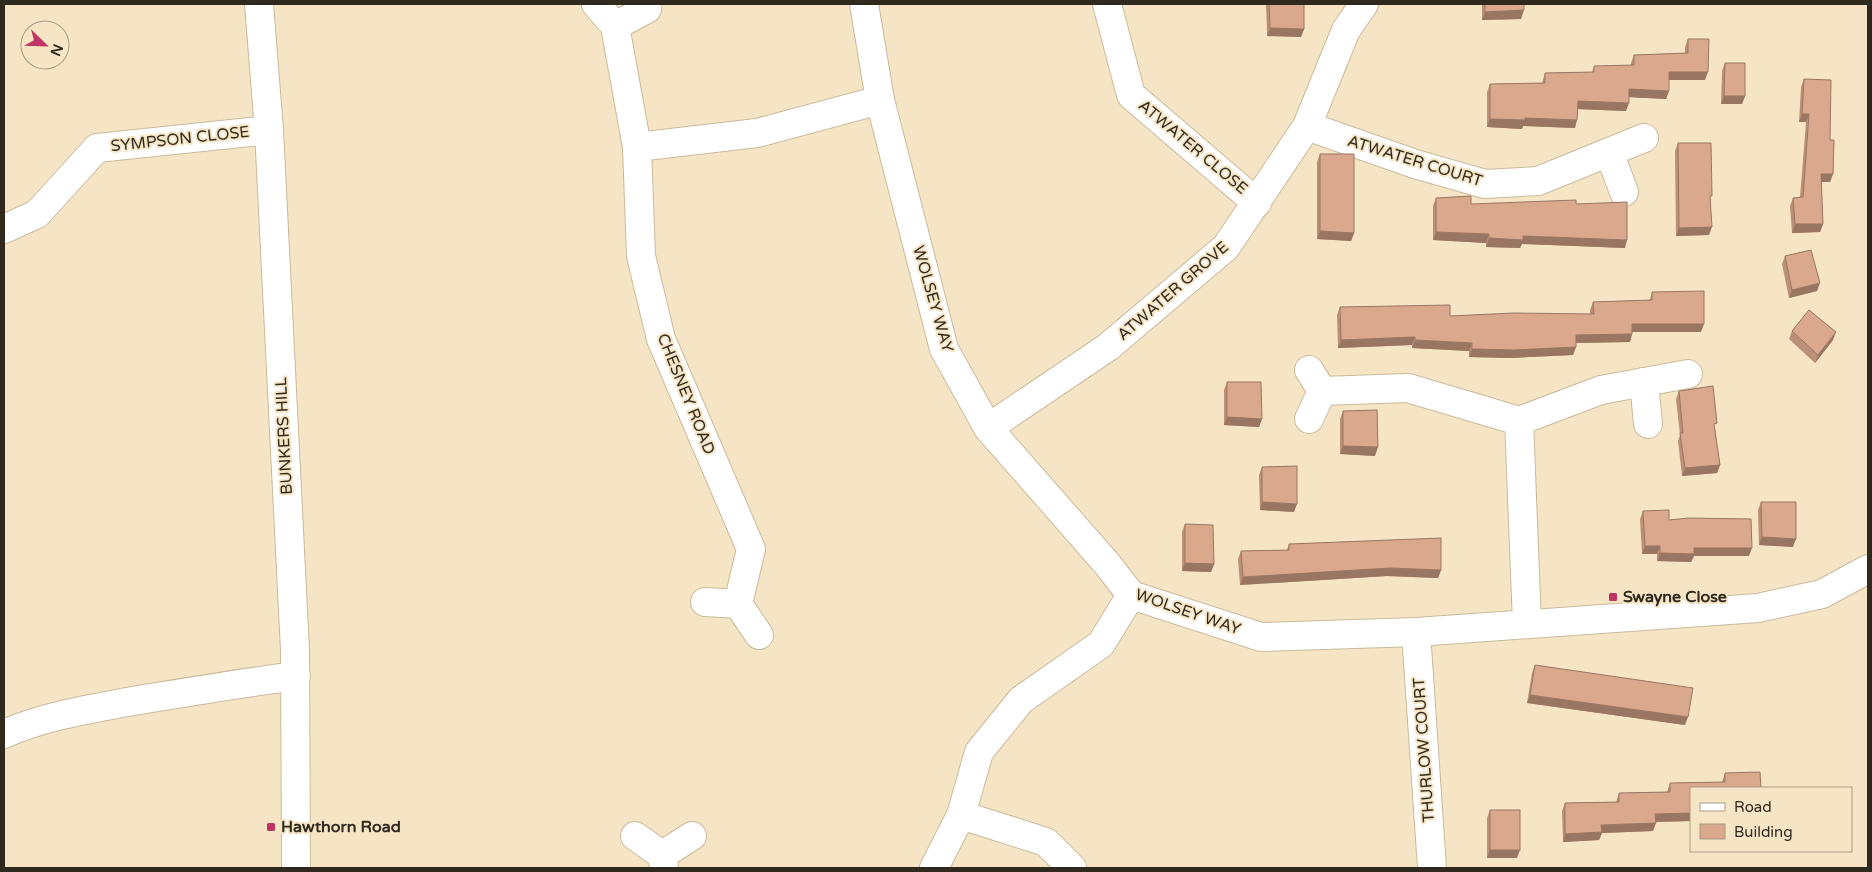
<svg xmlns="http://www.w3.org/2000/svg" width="1872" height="872" viewBox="0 0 1872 872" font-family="'Varela Round',sans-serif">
<rect width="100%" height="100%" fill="#f6e5c5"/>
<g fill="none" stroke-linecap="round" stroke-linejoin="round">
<g stroke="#caba9c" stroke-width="30">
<g id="minor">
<polyline points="596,4 615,26 637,147"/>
<polyline points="1107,4 1131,95 1257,203"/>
<polyline points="615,26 647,9"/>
<polyline points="1307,126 1415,164 1485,184 1538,181 1644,138"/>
<polyline points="1609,152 1624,192"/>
<polyline points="4,229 37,214 97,148 269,130"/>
<polyline points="1309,370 1322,391"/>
<polyline points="1644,382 1648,424"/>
<polyline points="1309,419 1322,391 1408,388 1519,421 1527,624"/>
<polyline points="1519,421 1601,390 1688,374"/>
<polyline points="988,428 1108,347 1226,247 1307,126 1346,30 1364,4"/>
<polyline points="705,602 738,604 751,549 661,339 641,256 637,147 757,133 880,100"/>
<polyline points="738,604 759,635"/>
<polyline points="1416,632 1432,868"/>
<path d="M4,734C44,716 90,709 133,701C188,692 241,683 296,676"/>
<polyline points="961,815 1046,842 1072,868"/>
<polyline points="635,836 662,855"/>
<polyline points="664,868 662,855 692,836"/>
<polyline points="934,868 961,815 979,752 1021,700 1101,644 1131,595"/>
</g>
</g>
<g stroke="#caba9c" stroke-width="30">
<polyline id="tertiary" points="864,4 880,100 944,349 988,428 1108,565 1131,595 1261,637 1416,632 1758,608 1822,594 1868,569"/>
</g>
<g stroke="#caba9c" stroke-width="30">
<polyline id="primary" points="259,4 269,130 295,650 296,868"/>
</g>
<use href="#minor" stroke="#fff" stroke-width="28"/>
<use href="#tertiary" stroke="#fff" stroke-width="28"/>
<use href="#primary" stroke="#fff" stroke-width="28"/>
</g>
<g fill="#bb9078">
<polygon points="1266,4 1304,4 1304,29 1301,37 1267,36"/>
<polygon points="1482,4 1524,4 1521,19 1482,20"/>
<polygon points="1688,39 1705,80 1669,80 1669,91 1666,99 1629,97 1626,111 1578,109 1575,128 1523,126 1522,129 1487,127 1487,92 1490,84 1542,83 1545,73 1592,72 1594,66 1631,66 1631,63 1634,55 1685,53 1685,47"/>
<polygon points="1725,63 1745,96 1742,104 1721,104 1722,71"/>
<polygon points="1804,79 1830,140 1833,174 1830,182 1821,182 1823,224 1820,232 1792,233 1790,206 1793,198 1800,197 1806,122 1799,122 1801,87"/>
<polygon points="1678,143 1709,235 1676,236 1675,151"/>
<polygon points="1320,154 1354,233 1351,241 1317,239 1317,162"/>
<polygon points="1436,198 1471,204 1576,204 1625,248 1522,244 1520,248 1486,247 1486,243 1433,240 1433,206"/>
<polygon points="1785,256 1817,291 1789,298 1782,264"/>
<polygon points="1652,292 1701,332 1632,332 1632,334 1630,342 1576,343 1576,347 1573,355 1511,358 1469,357 1469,351 1412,348 1412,345 1338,348 1337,315 1340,307 1450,316 1590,314 1590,310 1593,302 1650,300"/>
<polygon points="1792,331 1833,340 1815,363 1789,339"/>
<polygon points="1227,382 1262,419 1259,427 1224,425 1224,390"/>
<polygon points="1679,391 1715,429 1720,465 1717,473 1682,476 1678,441 1680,435 1676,399"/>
<polygon points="1343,411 1375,456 1340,454 1340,419"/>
<polygon points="1262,467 1294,512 1260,510 1259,475"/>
<polygon points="1761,502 1793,547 1759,545 1758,510"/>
<polygon points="1643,511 1669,520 1749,556 1694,556 1691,562 1657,561 1657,554 1642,554 1640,519"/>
<polygon points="1185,524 1214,564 1211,572 1182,571 1182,532"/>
<polygon points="1289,544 1441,570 1438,578 1387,576 1240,585 1238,559 1241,551 1287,550"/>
<polygon points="1535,665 1685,725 1527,703 1532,673"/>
<polygon points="1725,773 1761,788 1691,788 1691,821 1656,822 1653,831 1602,833 1599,840 1563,842 1562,811 1565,803 1616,802 1619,793 1667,792 1670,783 1722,782"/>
<polygon points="1490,810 1517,858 1487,858 1487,818"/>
</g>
<g fill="#997662">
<polygon points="1524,10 1521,19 1482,20 1485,12"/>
<polygon points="1270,28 1304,29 1301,37 1267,36"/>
<polygon points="1669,72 1708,72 1705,80 1666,80"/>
<polygon points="1629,89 1669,91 1666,99 1626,97"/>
<polygon points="1724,96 1745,96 1742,104 1721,104"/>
<polygon points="1578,101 1629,103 1626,111 1575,109"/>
<polygon points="1802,114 1809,114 1806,122 1799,122"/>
<polygon points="1525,118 1577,120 1575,128 1523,126 1522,129 1487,127 1490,119"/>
<polygon points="1821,174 1833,174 1830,182 1818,182"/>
<polygon points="1795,224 1823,224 1820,232 1792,233"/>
<polygon points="1712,227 1709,235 1676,236 1679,228"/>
<polygon points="1320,231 1354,233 1351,241 1317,239"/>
<polygon points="1436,232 1489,234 1486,243 1433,240"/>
<polygon points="1523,236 1627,240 1625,248 1522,244 1520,248 1486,247 1489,238"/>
<polygon points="1820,283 1817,291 1789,298 1792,290"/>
<polygon points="1632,324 1704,324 1701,332 1629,332"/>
<polygon points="1836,332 1833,340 1815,363 1818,355"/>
<polygon points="1632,334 1630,342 1573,343 1576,335"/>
<polygon points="1415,337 1412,345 1338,348 1341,340"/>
<polygon points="1415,340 1472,343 1469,351 1412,348"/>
<polygon points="1576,347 1573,355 1511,358 1469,357 1472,349"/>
<polygon points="1227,417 1262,419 1259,427 1224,425"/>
<polygon points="1343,446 1378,447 1375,456 1340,454"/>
<polygon points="1720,465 1717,473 1682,476 1685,468"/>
<polygon points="1262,502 1297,504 1294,512 1260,510"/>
<polygon points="1762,537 1796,539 1793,547 1759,545"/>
<polygon points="1645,546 1660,546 1657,554 1642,554"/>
<polygon points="1694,548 1752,548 1749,556 1694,556 1691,562 1657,561 1660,553"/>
<polygon points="1185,563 1214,564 1211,572 1182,571"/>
<polygon points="1390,568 1441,570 1438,578 1387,576 1240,585 1243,577"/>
<polygon points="1530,695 1688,717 1685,725 1527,703"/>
<polygon points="1691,813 1691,821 1652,822 1655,814"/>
<polygon points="1656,823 1653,831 1602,833 1599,840 1563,842 1565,834 1601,825"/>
<polygon points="1490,850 1520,850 1517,858 1487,858"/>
</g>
<g fill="#daa88c" stroke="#997662">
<polygon points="1269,4 1304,4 1304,29 1270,28"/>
<polygon points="1485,4 1524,4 1524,10 1485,12"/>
<polygon points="1688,39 1709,39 1708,72 1669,72 1669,91 1629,89 1629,103 1578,101 1577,120 1525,118 1525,120 1490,119 1490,84 1545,83 1545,73 1594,72 1594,66 1634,65 1634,55 1688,53"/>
<polygon points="1725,63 1745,63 1745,96 1724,96"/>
<polygon points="1804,79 1831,80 1830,140 1834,140 1833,174 1821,174 1823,224 1795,224 1793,198 1803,197 1809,114 1802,114"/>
<polygon points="1678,143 1711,143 1712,196 1710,196 1712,227 1679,228"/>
<polygon points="1320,154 1354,154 1354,233 1320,231"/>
<polygon points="1471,196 1471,204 1576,200 1576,204 1627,202 1627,240 1523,236 1523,240 1489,238 1489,234 1436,232 1436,198"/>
<polygon points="1811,250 1820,283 1792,290 1785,256"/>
<polygon points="1704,291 1704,324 1632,324 1632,334 1576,335 1576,347 1514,350 1472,349 1472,343 1415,340 1415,337 1341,340 1340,307 1450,305 1450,316 1514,313 1594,314 1593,302 1652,300 1652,292"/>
<polygon points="1809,310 1836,332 1818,355 1792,331"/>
<polygon points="1227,382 1261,382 1262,419 1227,417"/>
<polygon points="1713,386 1717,423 1714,424 1720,465 1685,468 1680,433 1683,433 1679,391"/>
<polygon points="1377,410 1378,447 1343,446 1343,411"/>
<polygon points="1297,466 1297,504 1262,502 1262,467"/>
<polygon points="1761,502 1796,502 1796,539 1762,537"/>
<polygon points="1669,510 1669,520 1688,518 1751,519 1752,548 1694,548 1694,554 1660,553 1660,546 1645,546 1643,511"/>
<polygon points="1185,524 1213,525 1214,564 1185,563"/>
<polygon points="1441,538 1441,570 1390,568 1243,577 1241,551 1289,550 1289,544"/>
<polygon points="1535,665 1693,688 1688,717 1530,695"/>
<polygon points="1760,772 1761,788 1691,788 1691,813 1655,814 1656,823 1601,825 1602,832 1565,834 1565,803 1619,802 1619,793 1670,792 1670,783 1725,782 1725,773"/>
<rect x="1490" y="810" width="30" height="40"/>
</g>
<g fill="#c13362" stroke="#f6e5c5" stroke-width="2">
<rect x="1608" y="592" width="10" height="10" rx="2.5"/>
<rect x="266" y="822" width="10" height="10" rx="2.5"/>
</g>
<g text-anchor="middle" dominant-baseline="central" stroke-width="4" stroke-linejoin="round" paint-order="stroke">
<g font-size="16" fill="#30291e" stroke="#f6e5c5">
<text transform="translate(180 139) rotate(-6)">SYMPSON CLOSE</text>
<text transform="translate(1193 147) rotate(40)">ATWATER CLOSE</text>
<text transform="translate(1415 161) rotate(17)">ATWATER COURT</text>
<text transform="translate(1173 291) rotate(-41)">ATWATER GROVE</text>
<text transform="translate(933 299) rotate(74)">WOLSEY WAY</text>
<text transform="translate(686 394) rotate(68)">CHESNEY ROAD</text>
<text transform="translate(284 436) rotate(-93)">BUNKERS HILL</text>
<text transform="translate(1188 612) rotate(19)">WOLSEY WAY</text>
<text transform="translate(1424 750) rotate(-94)">THURLOW COURT</text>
</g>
<g font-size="16" font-weight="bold" fill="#30291e" stroke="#f6e5c5" text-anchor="start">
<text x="1623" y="597">Swayne Close</text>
<text x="281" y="827">Hawthorn Road</text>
</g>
</g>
<rect width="1872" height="872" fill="none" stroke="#30291e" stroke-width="10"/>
<rect x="1690" y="787" width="162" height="65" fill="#f6e5c5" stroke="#a79a82"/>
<rect x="1700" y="803" width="25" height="8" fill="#ffffff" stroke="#a79a82"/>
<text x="1734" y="812" font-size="15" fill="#30291e">Road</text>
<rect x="1700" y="824" width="25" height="15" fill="#daa88c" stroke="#a79a82"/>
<text x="1734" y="837" font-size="15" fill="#30291e">Building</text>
<g transform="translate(45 45) rotate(113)"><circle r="24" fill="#f6e5c5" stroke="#a79a82"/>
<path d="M0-4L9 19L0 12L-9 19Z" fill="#c13362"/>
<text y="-8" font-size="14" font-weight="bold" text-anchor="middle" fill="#30291e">N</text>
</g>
</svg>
